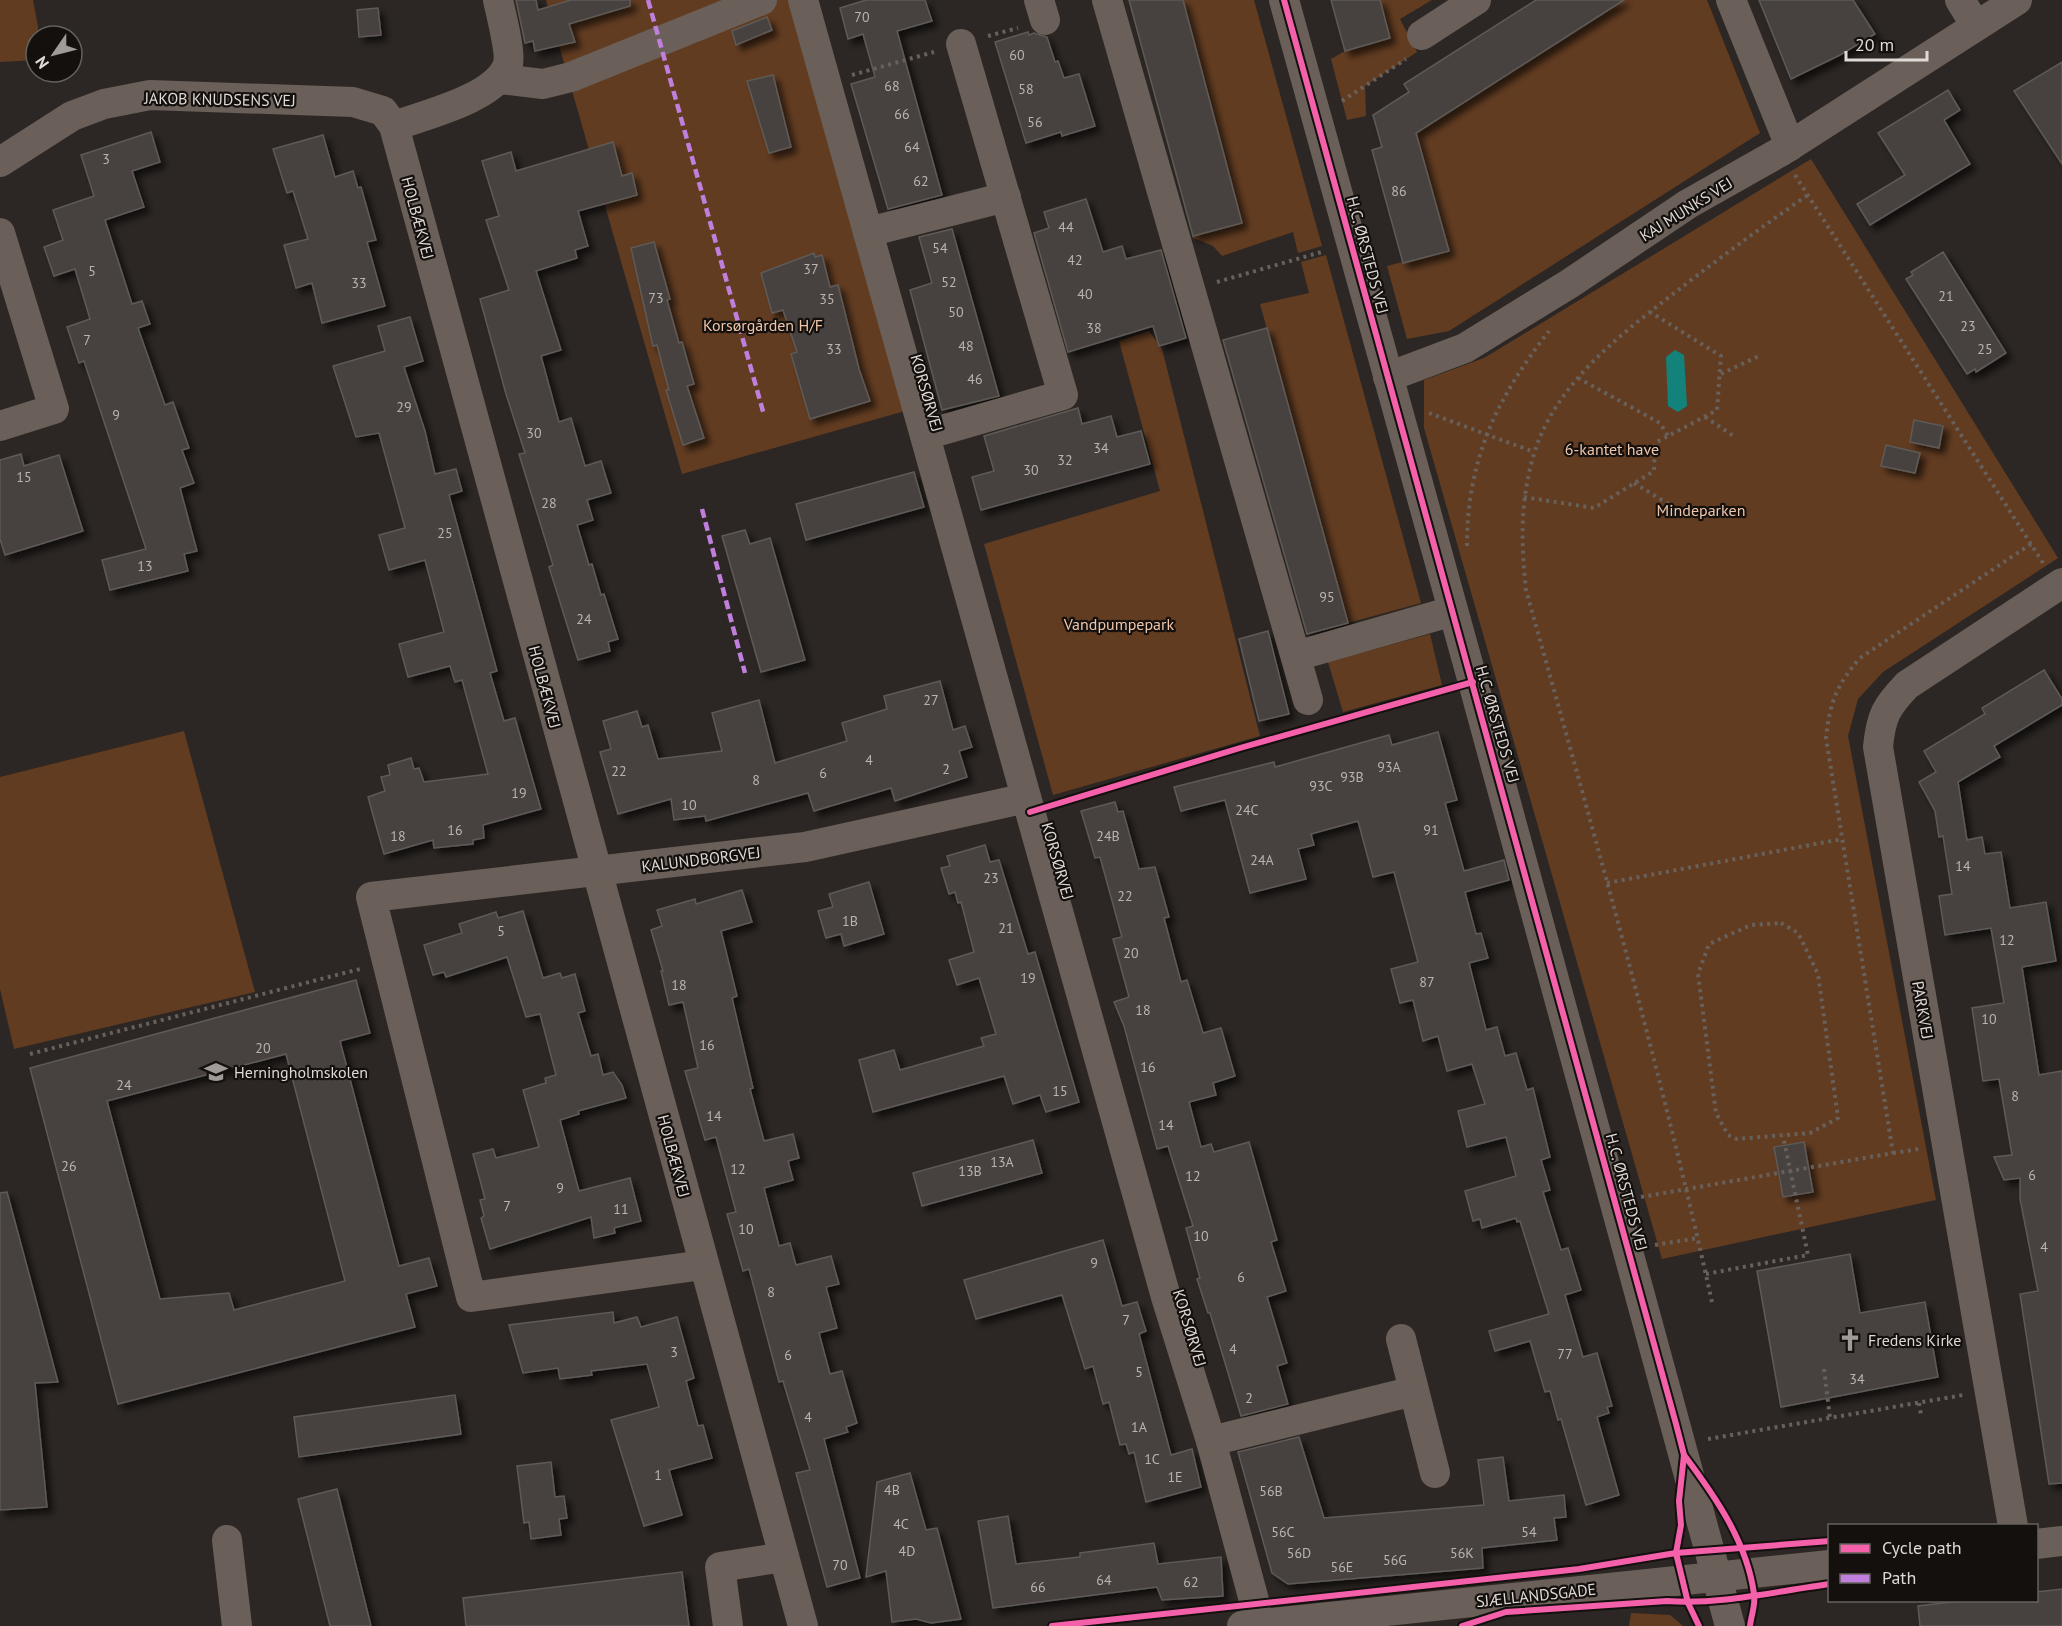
<svg xmlns="http://www.w3.org/2000/svg" width="2062" height="1626" viewBox="0 0 2062 1626" font-family="'PT Sans',sans-serif">
<defs>
<filter id="shadow"><feDropShadow dx="5.5" dy="5.5" stdDeviation="3" flood-color="#0009"/></filter>
</defs>
<rect width="100%" height="100%" fill="#2c2724"/>
<g fill="#623c21">
<polygon points="0,0 33,0 38,27 36,60 0,62"/>
<polygon points="546,0 791,0 912,409 682,474"/>
<polygon points="1183,0 1254,0 1322,246 1298,253 1293,232 1222,256 1213,246 1191,237 1242,223"/>
<polygon points="1380,0 1432,0 1400,19 1417,52 1365,86 1366,116 1347,120 1331,59 1345,51 1390,38"/>
<polygon points="1624,0 1707,0 1760,133 1449,331 1407,339 1387,266 1449,250 1416,133"/>
<polygon points="1811,159 2058,558 1883,672 1858,699 1848,736 1936,1200 1662,1259 1424,428 1424,380 1484,358"/>
<polygon points="1326,255 1421,603 1348,623 1260,304 1309,293 1301,262"/>
<polygon points="1149,331 1162,349 1260,736 1053,795 984,544 1160,491 1119,341"/>
<polygon points="1430,634 1442,685 1343,712 1328,662"/>
<polygon points="184,731 255,992 14,1049 0,989 0,777"/>
<polygon points="1631,1613 1670,1615 1683,1626 1629,1626"/>
</g>
<polygon fill="#13827a" points="1675,350 1684,355 1687,406 1678,412 1668,406 1666,357"/>
<g fill="#46423f" stroke="#5e5a57" stroke-width="1.5" fill-rule="evenodd" filter="url(#shadow)">
<polygon points="516,0 536,0 538,10 571,0 630,0 630,6 569,24 575,42 535,51 533,41 525,43"/>
<polygon points="866,0 925,0 932,21 897,31 942,195 888,209 851,84 875,77 863,34 848,39 840,8"/>
<polygon points="1129,0 1183,0 1242,223 1193,236"/>
<polygon points="1331,0 1380,0 1390,38 1345,51"/>
<polygon points="1536,0 1624,0 1416,133 1449,251 1403,263 1372,150 1382,147 1373,115 1409,92 1404,84"/>
<polygon points="1759,0 1853,0 1875,34 1840,55 1791,79"/>
<polygon points="378,8 381,35 359,37 357,10"/>
<polygon points="767,17 772,30 736,45 732,31"/>
<polygon points="1028,32 1029,35 1034,33 1047,37 1055,62 1058,61 1064,78 1079,74 1095,126 1062,136 1061,132 1026,143 995,42"/>
<polygon points="2062,62 2062,164 2014,91"/>
<polygon points="773,75 791,147 769,153 747,81"/>
<polygon points="1948,90 1960,110 1944,120 1970,164 1870,225 1857,204 1905,175 1878,133"/>
<polygon points="151,132 160,162 132,171 144,207 105,220 132,304 142,301 150,324 138,328 165,405 173,402 189,448 182,450 194,483 180,488 197,551 184,554 188,571 110,590 102,560 146,549 84,361 79,363 67,327 90,319 75,269 54,276 44,247 63,240 53,210 94,196 81,155"/>
<polygon points="323,135 335,177 353,171 358,188 361,187 376,240 367,242 385,306 322,323 312,283 296,288 284,245 308,239 293,191 287,193 273,149"/>
<polygon points="613,142 622,176 632,173 637,195 578,211 588,246 575,250 577,258 536,271 561,350 541,356 559,422 571,418 585,466 601,461 611,493 587,500 593,520 577,525 589,565 592,564 601,595 604,594 618,639 608,642 610,651 578,660 549,567 553,565 519,454 525,453 506,394 480,299 509,290 486,220 499,216 482,161 511,152 516,171"/>
<polygon points="1086,199 1103,252 1122,246 1126,259 1161,250 1186,338 1159,346 1153,326 1068,352 1034,233 1049,228 1044,212"/>
<polygon points="952,229 999,396 942,410 910,290 932,283 919,237"/>
<polygon points="654,242 670,299 667,300 679,343 682,342 694,384 687,386 704,438 683,445 666,390 669,390 657,345 653,346 631,248"/>
<polygon points="1943,252 2006,353 1976,372 1975,369 1967,374 1906,279 1913,275 1911,272"/>
<polygon points="814,253 815,257 822,255 830,287 838,285 859,369 870,401 810,419 791,354 797,352 783,310 772,313 761,273"/>
<polygon points="410,317 423,361 404,367 425,431 435,474 456,469 462,491 449,495 497,671 490,673 504,721 515,718 541,809 483,825 484,838 473,840 473,844 434,848 433,840 384,854 368,797 385,791 381,777 390,775 388,765 411,758 414,769 419,768 424,782 488,774 462,680 455,682 450,666 408,677 399,644 444,632 425,560 389,570 379,535 405,528 379,433 356,437 333,366 385,351 378,326"/>
<polygon points="1267,328 1348,623 1307,634 1223,340"/>
<polygon points="1078,408 1082,424 1111,416 1117,437 1141,431 1150,464 981,510 972,477 994,471 984,436"/>
<polygon points="1914,420 1943,426 1939,448 1910,442"/>
<polygon points="1886,445 1920,453 1915,473 1881,466"/>
<polygon points="21,454 24,466 59,455 83,531 5,555 0,539 0,460"/>
<polygon points="914,472 924,507 806,540 796,504"/>
<polygon points="745,530 750,544 770,538 805,660 761,672 722,536"/>
<polygon points="1268,631 1289,714 1259,721 1239,639"/>
<polygon points="2044,670 2062,699 2062,705 1994,746 2000,757 1958,782 1967,840 1982,837 1985,854 2001,852 2010,908 2046,902 2056,961 2022,967 2039,1075 2062,1071 2062,1483 2049,1484 2020,1294 2038,1291 2020,1199 2020,1178 2004,1180 1994,1157 2012,1155 1999,1079 1983,1081 1972,1008 2004,1003 1991,928 1945,935 1939,896 1952,894 1943,836 1939,837 1935,811 1919,782 1936,772 1924,751 1985,714 1982,708"/>
<polygon points="940,681 953,730 965,726 972,747 959,751 967,777 895,801 891,788 814,811 808,793 706,821 705,816 674,820 671,799 618,814 600,752 611,749 603,721 637,711 642,727 648,725 658,759 722,751 712,713 759,700 775,763 847,741 842,723 887,709 884,696"/>
<polygon points="1438,732 1457,800 1445,803 1464,871 1504,860 1509,880 1465,892 1476,934 1481,933 1488,958 1469,963 1486,1030 1497,1027 1505,1056 1516,1053 1527,1090 1533,1088 1550,1157 1541,1160 1550,1190 1543,1192 1561,1250 1568,1248 1581,1290 1565,1295 1583,1357 1597,1353 1612,1406 1607,1407 1609,1413 1597,1417 1619,1495 1586,1505 1561,1419 1558,1420 1550,1391 1545,1392 1530,1341 1495,1351 1489,1331 1549,1314 1520,1221 1517,1222 1516,1218 1482,1228 1480,1219 1473,1221 1465,1191 1516,1176 1506,1137 1467,1147 1458,1111 1485,1104 1472,1064 1447,1071 1438,1036 1423,1041 1413,1000 1400,1003 1391,969 1418,962 1394,872 1373,877 1358,821 1311,834 1314,845 1298,849 1306,879 1250,893 1225,800 1181,811 1174,787 1274,762 1275,767 1389,735 1392,745"/>
<polygon points="1115,802 1118,812 1123,811 1139,869 1155,867 1169,917 1164,918 1181,982 1187,980 1203,1033 1221,1028 1235,1076 1213,1083 1216,1095 1189,1102 1201,1147 1211,1144 1214,1152 1249,1142 1277,1240 1271,1242 1286,1291 1267,1297 1287,1363 1277,1366 1288,1404 1241,1416 1210,1313 1208,1313 1197,1279 1200,1278 1186,1228 1193,1226 1168,1146 1157,1149 1124,1026 1114,1002 1129,997 1113,939 1122,937 1100,857 1095,858 1081,811"/>
<polygon points="985,845 990,862 999,860 1028,954 1035,952 1079,1102 1046,1112 1040,1095 1013,1104 1004,1076 873,1112 859,1060 894,1050 900,1070 984,1046 981,1038 996,1034 979,978 957,985 949,960 974,952 961,902 958,903 955,892 949,894 941,868 950,866 947,856"/>
<polygon points="869,882 884,934 844,946 841,934 826,938 818,911 833,907 829,894"/>
<polygon points="742,890 752,922 721,931 737,996 732,998 753,1088 750,1089 764,1141 793,1134 799,1158 788,1161 793,1180 764,1188 779,1246 790,1243 796,1265 831,1256 839,1284 826,1287 837,1328 819,1333 830,1374 842,1371 857,1423 846,1427 848,1432 824,1439 860,1578 827,1587 796,1473 810,1470 783,1381 779,1382 749,1269 743,1271 727,1214 736,1212 716,1137 705,1140 685,1071 698,1068 683,1002 669,1005 661,971 663,971 651,930 662,926 657,910 695,899 696,904"/>
<polygon points="523,911 543,978 560,973 562,978 575,974 585,1011 578,1013 591,1056 598,1054 603,1075 613,1072 622,1085 626,1098 578,1111 579,1114 560,1120 579,1191 630,1178 641,1221 614,1228 615,1233 594,1238 591,1217 490,1249 481,1218 484,1216 480,1200 485,1199 473,1154 493,1149 496,1158 539,1147 523,1090 546,1083 545,1078 556,1075 540,1014 526,1017 507,957 446,977 444,972 433,975 424,945 462,933 459,924 496,912 498,918"/>
<path d="M356,980L370,1033L340,1041L399,1266L429,1258L437,1286L406,1294L415,1327L118,1404L30,1068ZM286,1054L345,1281L234,1310L229,1293L160,1299L107,1101Z"/>
<polygon points="1033,1140 1042,1173 922,1206 913,1173"/>
<polygon points="1804,1142 1813,1192 1783,1197 1774,1147"/>
<polygon points="7,1192 58,1382 35,1383 47,1507 0,1510 0,1193"/>
<polygon points="1103,1240 1122,1306 1137,1302 1146,1331 1139,1334 1171,1455 1192,1449 1201,1487 1146,1502 1134,1452 1129,1454 1126,1444 1120,1445 1109,1402 1103,1404 1093,1366 1085,1369 1062,1295 976,1319 964,1280"/>
<polygon points="1850,1254 1860,1313 1925,1302 1938,1377 1781,1407 1757,1271"/>
<polygon points="613,1312 614,1323 637,1317 641,1327 677,1317 694,1378 686,1381 698,1426 703,1425 712,1458 669,1470 682,1515 644,1526 611,1420 659,1407 647,1364 591,1371 592,1375 560,1379 558,1368 523,1373 509,1325"/>
<polygon points="455,1395 461,1434 299,1457 294,1417"/>
<polygon points="1299,1437 1324,1518 1484,1505 1478,1460 1503,1457 1509,1501 1564,1495 1566,1517 1554,1518 1557,1540 1482,1548 1483,1568 1288,1584 1272,1573 1238,1452"/>
<polygon points="551,1462 555,1497 564,1496 567,1518 559,1519 561,1535 531,1539 529,1522 524,1523 517,1466"/>
<polygon points="910,1473 926,1530 937,1528 961,1619 931,1623 916,1619 892,1622 886,1571 866,1577 877,1482"/>
<polygon points="337,1489 371,1626 330,1626 298,1499"/>
<polygon points="1008,1516 1016,1564 1080,1557 1080,1553 1154,1543 1158,1564 1221,1557 1223,1596 1162,1600 1157,1587 993,1608 978,1521"/>
<polygon points="682,1572 689,1626 466,1626 463,1598"/>
<polygon points="2062,1589 2062,1626 1920,1626 1918,1606 1968,1600 2037,1600 2037,1592"/>
</g>
<g fill="none" stroke-linecap="round" stroke-linejoin="round">
<g stroke="#68605b" stroke-width="4" stroke-dasharray="3 4.5" stroke-linecap="butt">
<polyline points="988,36 1018,28"/>
<polyline points="852,75 934,52"/>
<polyline points="1342,101 1406,59"/>
<polyline points="1795,175 2043,563"/>
<polyline points="1217,282 1325,251"/>
<polyline points="1721,374 1761,355"/>
<polyline points="1578,378 1660,423 1668,436"/>
<polyline points="1429,413 1534,452"/>
<polyline points="1705,417 1735,437"/>
<polyline points="1634,483 1670,505"/>
<polyline points="1524,497 1594,508 1654,471 1655,443 1717,410 1721,356 1650,312"/>
<path d="M1467,546C1467,459 1497,398 1549,331"/>
<polyline points="1607,883 1842,839"/>
<polygon points="1781,923 1798,933 1818,974 1838,1118 1810,1133 1737,1139 1728,1135 1716,1113 1698,974 1709,944 1751,925"/>
<polyline points="30,1054 360,969"/>
<polyline points="1893,1153 1919,1149"/>
<path d="M1641,1197L1893,1153L1826,738C1830,702 1836,686 1860,658L2031,544"/>
<polyline points="1655,1245 1698,1238"/>
<polyline points="1706,1274 1808,1255 1783,1136"/>
<path d="M1712,1302C1659,1062 1592,826 1526,590C1521,543 1520,500 1534,454C1556,380 1628,329 1686,284C1726,253 1766,224 1808,195"/>
<polyline points="1824,1369 1830,1418"/>
<polyline points="1919,1403 1921,1415"/>
<polyline points="1708,1439 1963,1395"/>
</g>
<g stroke="#6b6059" stroke-width="30">
<polyline points="803,0 1166,1297 1211,1441 1255,1604 1257,1625"/>
<polyline points="1039,0 1045,20"/>
<polyline points="1107,0 1308,700"/>
<polyline points="1284,0 1473,682 1730,1626"/>
<polyline points="1731,0 1790,146"/>
<polyline points="1960,0 1976,26"/>
<polyline points="1422,35 1476,0"/>
<polyline points="500,79 543,84 571,77 762,0"/>
<path d="M394,126C425,115 497,98 508,64C511,52 501,14 498,0"/>
<polyline points="0,162 72,116 104,104 150,95 353,102 383,111 394,126 803,1626"/>
<polyline points="868,232 1006,197"/>
<polyline points="0,233 54,409 0,426"/>
<polyline points="1388,377 1465,348 1569,284 1688,204 1780,152 2017,0"/>
<polyline points="925,435 1063,395 961,44"/>
<polyline points="1296,656 1453,611"/>
<polyline points="703,1265 471,1297 371,897 805,847 1026,798"/>
<polyline points="1401,1339 1435,1473"/>
<polyline points="1211,1441 1414,1391"/>
<path d="M2013,1526L1878,747C1881,716 1886,707 1907,685L2062,583"/>
<polyline points="227,1540 237,1626"/>
<polyline points="2036,1544 2062,1541"/>
<polyline points="728,1626 720,1567 784,1557"/>
<polyline points="1242,1626 1830,1565"/>
</g>
<g stroke="#c07fdc" stroke-width="4.5" stroke-dasharray="9 4.5" stroke-linecap="butt">
<polyline points="648,0 764,415"/>
<polyline points="702,509 745,673"/>
</g>
<g stroke="#14100e" stroke-width="10">
<g id="cycleway">
<polyline points="1284,0 1676,1424 1684,1455 1679,1501 1681,1525 1676,1553 1688,1603 1699,1626"/>
<polyline points="1030,812 1240,748 1473,682"/>
<path d="M1684,1455C1715,1496 1747,1542 1754,1594C1756,1604 1751,1616 1750,1626"/>
<polyline points="1052,1626 1579,1569 1676,1553 1830,1541"/>
<path d="M1462,1626L1506,1612L1667,1601C1722,1605 1776,1591 1830,1584"/>
</g>
</g>
<use href="#cycleway" stroke="#f560ab" stroke-width="6"/>
</g>
<defs>
<g id="school-bare" transform="scale(1.8)"><path d="M0-5L7-2L0 1L-7-2ZM-4 1L0 2.5L4 1V4Q0 6-4 4Z" fill="#a09b98" stroke="#14100e" stroke-width="2.5" paint-order="stroke"/></g>
<g id="church-bare" transform="scale(1.8)"><path d="M-1.2-6h2.4v3.5h3.3v2.4h-3.3V6h-2.4V-.1h-3.3v-2.4h3.3Z" fill="#a09b98" stroke="#14100e" stroke-width="2.5" paint-order="stroke"/></g>
</defs>
<g fill-rule="evenodd">
<use href="#school-bare" x="216" y="1072"/>
<use href="#church-bare" x="1850" y="1340"/>
</g>
<g text-anchor="middle" dominant-baseline="central" stroke-width="4.5" stroke-linejoin="round" paint-order="stroke">
<g font-size="14" fill="#b9b4b0">
<text x="862" y="17">70</text>
<text x="1017" y="55">60</text>
<text x="892" y="86">68</text>
<text x="1026" y="89">58</text>
<text x="902" y="114">66</text>
<text x="1035" y="122">56</text>
<text x="912" y="147">64</text>
<text x="106" y="159">3</text>
<text x="921" y="181">62</text>
<text x="1399" y="191">86</text>
<text x="1066" y="227">44</text>
<text x="940" y="248">54</text>
<text x="1075" y="260">42</text>
<text x="811" y="269">37</text>
<text x="92" y="271">5</text>
<text x="949" y="282">52</text>
<text x="359" y="283">33</text>
<text x="1085" y="294">40</text>
<text x="1946" y="296">21</text>
<text x="656" y="298">73</text>
<text x="827" y="299">35</text>
<text x="956" y="312">50</text>
<text x="1968" y="326">23</text>
<text x="1094" y="328">38</text>
<text x="87" y="340">7</text>
<text x="966" y="346">48</text>
<text x="834" y="349">33</text>
<text x="1985" y="349">25</text>
<text x="975" y="379">46</text>
<text x="404" y="407">29</text>
<text x="116" y="415">9</text>
<text x="534" y="433">30</text>
<text x="1101" y="448">34</text>
<text x="1065" y="460">32</text>
<text x="1031" y="470">30</text>
<text x="24" y="477">15</text>
<text x="549" y="503">28</text>
<text x="445" y="533">25</text>
<text x="145" y="566">13</text>
<text x="1327" y="597">95</text>
<text x="584" y="619">24</text>
<text x="931" y="700">27</text>
<text x="869" y="760">4</text>
<text x="1389" y="767">93A</text>
<text x="946" y="769">2</text>
<text x="619" y="771">22</text>
<text x="823" y="773">6</text>
<text x="1352" y="777">93B</text>
<text x="756" y="780">8</text>
<text x="1321" y="786">93C</text>
<text x="519" y="793">19</text>
<text x="689" y="805">10</text>
<text x="1247" y="810">24C</text>
<text x="455" y="830">16</text>
<text x="1431" y="830">91</text>
<text x="398" y="836">18</text>
<text x="1108" y="836">24B</text>
<text x="1262" y="860">24A</text>
<text x="1963" y="866">14</text>
<text x="991" y="878">23</text>
<text x="1125" y="896">22</text>
<text x="850" y="921">1B</text>
<text x="1006" y="928">21</text>
<text x="501" y="931">5</text>
<text x="2007" y="940">12</text>
<text x="1131" y="953">20</text>
<text x="1028" y="978">19</text>
<text x="1427" y="982">87</text>
<text x="679" y="985">18</text>
<text x="1143" y="1010">18</text>
<text x="1989" y="1019">10</text>
<text x="707" y="1045">16</text>
<text x="263" y="1048">20</text>
<text x="1148" y="1067">16</text>
<text x="124" y="1085">24</text>
<text x="1060" y="1091">15</text>
<text x="2015" y="1096">8</text>
<text x="714" y="1116">14</text>
<text x="1166" y="1125">14</text>
<text x="1002" y="1162">13A</text>
<text x="69" y="1166">26</text>
<text x="738" y="1169">12</text>
<text x="970" y="1171">13B</text>
<text x="2032" y="1175">6</text>
<text x="1193" y="1176">12</text>
<text x="560" y="1188">9</text>
<text x="507" y="1206">7</text>
<text x="621" y="1209">11</text>
<text x="746" y="1229">10</text>
<text x="1201" y="1236">10</text>
<text x="2044" y="1247">4</text>
<text x="1094" y="1263">9</text>
<text x="1241" y="1277">6</text>
<text x="771" y="1292">8</text>
<text x="1126" y="1320">7</text>
<text x="1233" y="1349">4</text>
<text x="674" y="1352">3</text>
<text x="1565" y="1354">77</text>
<text x="788" y="1355">6</text>
<text x="1139" y="1372">5</text>
<text x="1857" y="1379">34</text>
<text x="1249" y="1398">2</text>
<text x="808" y="1417">4</text>
<text x="1139" y="1427">1A</text>
<text x="1152" y="1459">1C</text>
<text x="658" y="1475">1</text>
<text x="1175" y="1477">1E</text>
<text x="892" y="1490">4B</text>
<text x="1271" y="1491">56B</text>
<text x="901" y="1524">4C</text>
<text x="1283" y="1532">56C</text>
<text x="1529" y="1532">54</text>
<text x="907" y="1551">4D</text>
<text x="1299" y="1553">56D</text>
<text x="1462" y="1553">56K</text>
<text x="1395" y="1560">56G</text>
<text x="840" y="1565">70</text>
<text x="1342" y="1567">56E</text>
<text x="1104" y="1580">64</text>
<text x="1191" y="1582">62</text>
<text x="1038" y="1587">66</text>
</g>
<g font-size="16" fill="#dfdad6" stroke="#14100e">
<text transform="translate(220 99) rotate(1)">JAKOB KNUDSENS VEJ</text>
<text transform="translate(1686 209) rotate(-32)">KAJ MUNKS VEJ</text>
<text transform="translate(418 218) rotate(75)">HOLBÆKVEJ</text>
<text transform="translate(1368 255) rotate(75)">H.C. ØRSTEDS VEJ</text>
<text transform="translate(927 393) rotate(74)">KORSØRVEJ</text>
<text transform="translate(545 687) rotate(75)">HOLBÆKVEJ</text>
<text transform="translate(1498 724) rotate(74)">H.C. ØRSTEDS VEJ</text>
<text transform="translate(701 859) rotate(-7)">KALUNDBORGVEJ</text>
<text transform="translate(1058 861) rotate(74)">KORSØRVEJ</text>
<text transform="translate(1923 1010) rotate(80)">PARKVEJ</text>
<text transform="translate(674 1156) rotate(75)">HOLBÆKVEJ</text>
<text transform="translate(1627 1192) rotate(75)">H.C. ØRSTEDS VEJ</text>
<text transform="translate(1190 1328) rotate(73)">KORSØRVEJ</text>
<text transform="translate(1536 1595) rotate(-6)">SJÆLLANDSGADE</text>
</g>
<g font-size="16" fill="#f0c6ab" stroke="#14100e">
<text x="763" y="325">Korsørgården H/F</text>
<text x="1612" y="449">6-kantet have</text>
<text x="1701" y="510">Mindeparken</text>
<text x="1119" y="624">Vandpumpepark</text>
</g>
<g font-size="16" fill="#dfdad6" stroke="#14100e" text-anchor="start">
<text x="234" y="1072">Herningholmskolen</text>
<text x="1868" y="1340">Fredens Kirke</text>
</g>
</g>
<rect x="1828" y="1524" width="210" height="78" fill="#14100e" stroke="#65615e" stroke-width="1.5"/>
<rect x="1840" y="1544" width="30" height="9" fill="#f560ab" stroke="#65615e" stroke-width="1.5"/>
<text x="1882" y="1554" font-size="18" fill="#dfdad6">Cycle path</text>
<rect x="1840" y="1574" width="30" height="9" fill="#c07fdc" stroke="#65615e" stroke-width="1.5"/>
<text x="1882" y="1584" font-size="18" fill="#dfdad6">Path</text>
<g transform="translate(54 54) rotate(235)"><circle r="28" fill="#14100e" stroke="#65615e" stroke-width="1.5"/>
<path d="M0-4.5L10 22L0 15L-10 22Z" fill="#a09b98"/>
<text y="-9" font-size="16" font-weight="bold" text-anchor="middle" fill="#dfdad6">N</text>
</g>
<path d="M1846 51v9h81v-9" fill="none" stroke="#dfdad6" stroke-width="3"/>
<text x="1855" y="51" font-size="18" fill="#dfdad6" stroke="#14100e" stroke-width="4.5" paint-order="stroke">20 m</text>
</svg>
